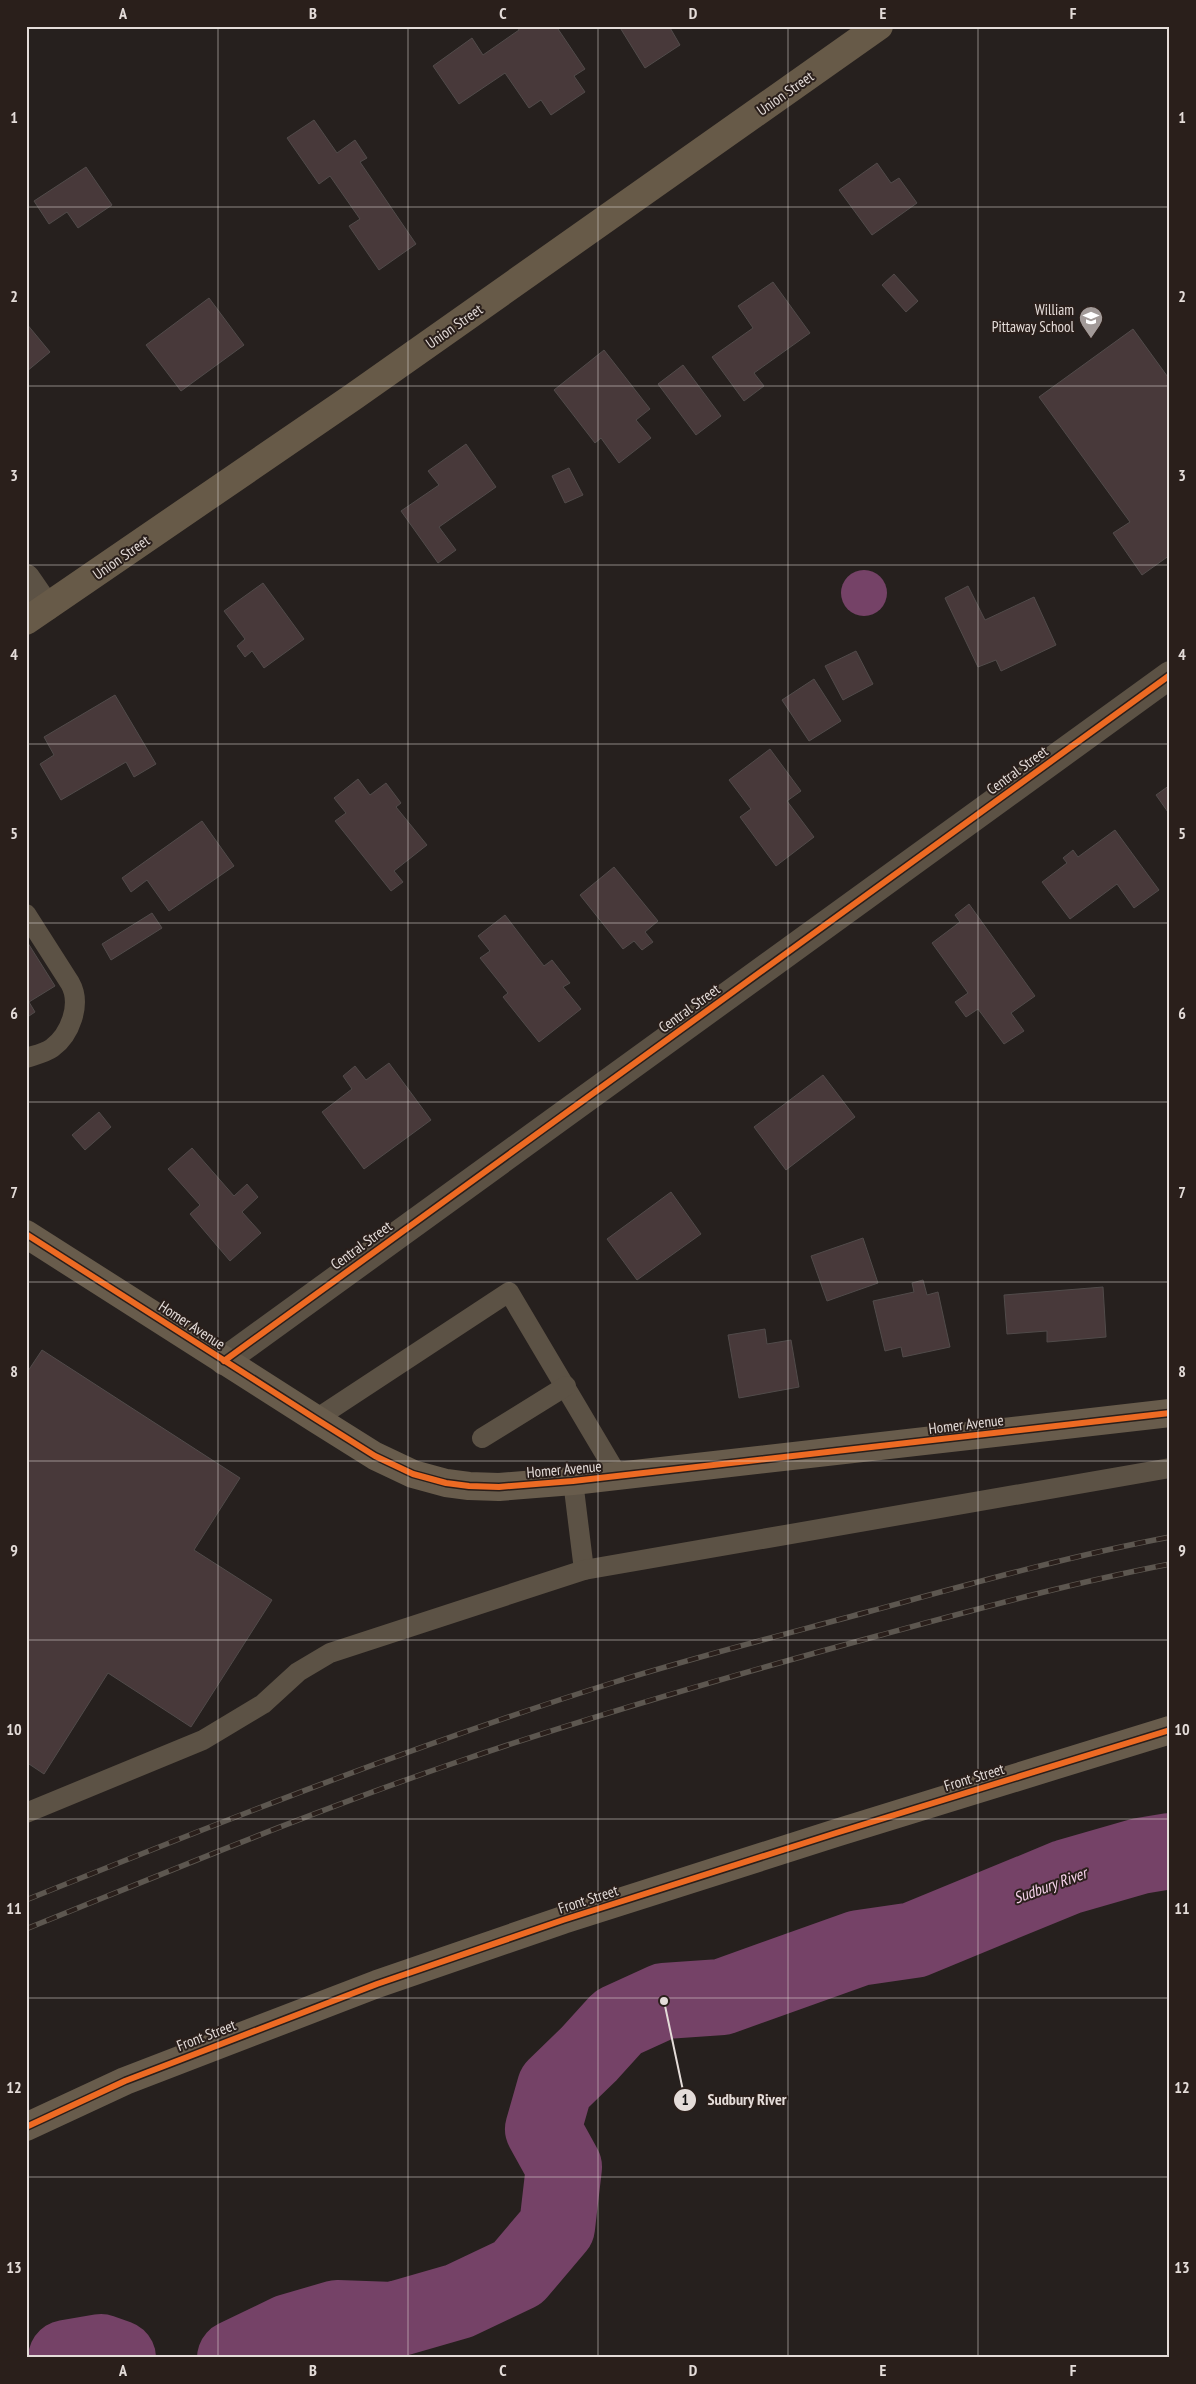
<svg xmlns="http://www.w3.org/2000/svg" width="1196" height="2384" viewBox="0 0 1196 2384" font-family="'PT Sans Narrow',sans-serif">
<rect width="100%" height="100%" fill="#26201e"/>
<circle fill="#754267" cx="864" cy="593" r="23"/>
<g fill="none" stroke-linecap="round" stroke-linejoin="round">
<g stroke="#754267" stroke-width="76">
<polyline points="66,2358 101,2352 118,2358"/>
<polyline points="235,2358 289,2332 337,2318 393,2320 459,2301 518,2273 557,2227 564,2167 543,2129 555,2087 589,2054 618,2022 664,2001 722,1997 859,1948 914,1940 1067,1877 1140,1856 1170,1851"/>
</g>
</g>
<g fill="#48393a" stroke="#514b4a">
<polygon points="517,26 556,26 585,69 574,76 585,92 551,115 541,100 529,108 505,73 459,104 433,66 472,38 483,55 519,30"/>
<polygon points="619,26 669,26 680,45 645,68"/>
<polygon points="314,120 337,153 355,140 367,158 360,162 416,244 379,270 349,226 360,219 330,176 319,184 287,138"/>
<polygon points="877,163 891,183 899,178 917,203 872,235 839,190"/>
<polygon points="86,167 112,205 78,228 67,212 49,224 34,201"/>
<polygon points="894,274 918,301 906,312 882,285"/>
<polygon points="773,282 810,333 754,373 764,386 744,401 712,357 753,328 738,306"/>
<polygon points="209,298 244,345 181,391 146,345"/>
<polygon points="26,323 50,352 26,372"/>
<polygon points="1133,329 1170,380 1170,555 1142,575 1113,533 1130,522 1039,397"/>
<polygon points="604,350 650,409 636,420 651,438 619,463 601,438 595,443 554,390"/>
<polygon points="683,365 721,416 696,435 658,384"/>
<polygon points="466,444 496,487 439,527 456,550 438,563 401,511 439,485 428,471"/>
<polygon points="569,468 583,495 565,503 552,476"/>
<polygon points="263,583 304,639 264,668 252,651 245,657 237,646 245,639 224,611"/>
<polygon points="968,586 985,620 1034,597 1056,645 1001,671 996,660 978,667 945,598"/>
<polygon points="856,651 873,684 843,700 825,666"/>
<polygon points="814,679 841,721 809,741 782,700"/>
<polygon points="115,695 156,764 134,777 126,762 61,800 40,764 54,755 44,737"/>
<polygon points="770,749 801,791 787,801 814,837 776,866 740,817 751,809 729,780"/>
<polygon points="358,779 370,795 386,783 401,803 396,807 427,845 394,871 403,882 391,891 335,821 346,813 334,798"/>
<polygon points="1170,785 1170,815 1156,795"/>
<polygon points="202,821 234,866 169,911 147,880 131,892 122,878"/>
<polygon points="1115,830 1159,890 1134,908 1117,884 1070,919 1042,882 1067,863 1063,858 1073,850 1078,857"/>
<polygon points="614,867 658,921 645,932 653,942 642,950 634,941 623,949 580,895"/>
<polygon points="969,904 1035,996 1011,1013 1024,1031 1004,1044 978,1009 966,1017 955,1002 968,993 932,943 960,922 955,915"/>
<polygon points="152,913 162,928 111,960 102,944"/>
<polygon points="505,915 544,966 552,960 570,983 563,987 581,1009 539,1042 503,997 508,993 480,958 490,951 478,936"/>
<polygon points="26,940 55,986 29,1002 35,1012 26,1018"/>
<polygon points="389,1063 431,1120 364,1169 322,1112 352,1089 343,1076 355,1066 366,1080"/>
<polygon points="823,1075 855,1117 786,1170 754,1127"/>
<polygon points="99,1112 111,1127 85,1150 72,1135"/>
<polygon points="192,1148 234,1196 247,1184 258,1197 242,1212 261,1233 230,1261 190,1214 200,1205 168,1169"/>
<polygon points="671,1192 701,1234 637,1280 607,1239"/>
<polygon points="863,1238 878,1283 827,1301 811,1256"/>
<polygon points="923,1280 927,1295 938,1292 950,1347 903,1357 901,1347 885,1351 873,1301 914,1292 912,1283"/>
<polygon points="1103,1287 1106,1337 1047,1342 1047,1331 1007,1334 1004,1295"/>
<polygon points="765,1329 767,1344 791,1340 799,1387 739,1398 728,1335"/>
<polygon points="42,1350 240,1478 194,1550 272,1600 191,1727 108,1673 44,1774 26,1762 26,1374"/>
</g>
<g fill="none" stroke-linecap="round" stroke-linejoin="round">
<g stroke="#5c5245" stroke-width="20">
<path d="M26,914L70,983C82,1004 70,1035 52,1048C45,1053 35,1055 26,1058"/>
<polyline points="316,1419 509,1292 618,1476"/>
<polyline points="482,1438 566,1386"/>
<polyline points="573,1481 584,1570"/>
<polyline points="26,1813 203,1740 263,1704 298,1672 330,1653 584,1570 1170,1468"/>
</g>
<g stroke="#5c5245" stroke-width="28">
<polyline points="26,578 46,607"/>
<polyline points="224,1361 1170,675"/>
</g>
<g stroke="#685c4c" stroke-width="28">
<polyline points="26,1234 316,1419 375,1456 413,1474 446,1483 469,1486 499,1487 573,1481 1170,1413"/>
<polyline points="26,2127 125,2081 377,1984 563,1920 836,1833 1170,1730"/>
</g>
<polyline stroke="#675a48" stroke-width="28" points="26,621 353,397 879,26"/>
<g stroke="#5d5750" stroke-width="5.5">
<g id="rail">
<path d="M26,1900C220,1822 415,1745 615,1682C699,1656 786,1634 871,1611C970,1584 1069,1556 1170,1537"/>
<path d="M26,1929C170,1871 313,1811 460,1761C597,1714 737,1674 877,1636C974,1610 1071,1583 1170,1564"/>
</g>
</g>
<use href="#rail" stroke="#2a1f1b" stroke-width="4" stroke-dasharray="11" stroke-linecap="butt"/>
<g stroke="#2a1f1b" stroke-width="9">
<g id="cycleway">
<polyline points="26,1234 316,1419 375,1456 413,1474 446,1483 469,1486 499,1487 573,1481 1170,1413"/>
<polyline points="224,1361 1170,675"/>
<polyline points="26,2127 125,2081 377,1984 563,1920 836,1833 1170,1730"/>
</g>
</g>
<use href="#cycleway" stroke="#ed6a23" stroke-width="6"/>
</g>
<path fill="none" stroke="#e4dcd9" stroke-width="1" stroke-opacity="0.55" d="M218,26V2358M408,26V2358M598,26V2358M788,26V2358M978,26V2358M26,207H1170M26,386H1170M26,565H1170M26,744H1170M26,923H1170M26,1102H1170M26,1282H1170M26,1461H1170M26,1640H1170M26,1819H1170M26,1998H1170M26,2177H1170"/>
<defs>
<g id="school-pin" transform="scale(1.25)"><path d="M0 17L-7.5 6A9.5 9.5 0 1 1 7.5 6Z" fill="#a29a98" stroke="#2a1f1b"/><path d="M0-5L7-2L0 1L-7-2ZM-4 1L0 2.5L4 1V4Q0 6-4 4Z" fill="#fff"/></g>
</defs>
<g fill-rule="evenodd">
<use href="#school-pin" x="1091" y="318"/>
</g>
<g text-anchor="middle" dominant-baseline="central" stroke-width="4" stroke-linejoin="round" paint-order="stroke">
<g font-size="15" fill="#e4dcd9" stroke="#2a1f1b">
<text transform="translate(785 93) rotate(-35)">Union Street</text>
<text transform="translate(454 326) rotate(-35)">Union Street</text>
<text transform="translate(121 557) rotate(-35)">Union Street</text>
<text transform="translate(1017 770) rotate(-36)">Central Street</text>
<text transform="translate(689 1008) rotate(-36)">Central Street</text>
<text transform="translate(361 1245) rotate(-36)">Central Street</text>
<text transform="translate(192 1325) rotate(33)">Homer Avenue</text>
<text transform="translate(966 1424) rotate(-7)">Homer Avenue</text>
<text transform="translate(564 1469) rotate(-5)">Homer Avenue</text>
<text transform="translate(974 1777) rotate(-17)">Front Street</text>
<text transform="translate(588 1899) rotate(-18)">Front Street</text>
<text transform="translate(206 2035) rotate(-21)">Front Street</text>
</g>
<g font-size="15" fill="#e4dcd9" stroke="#2a1f1b" text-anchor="end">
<text x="1074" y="309">William<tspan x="1074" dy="17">Pittaway School</tspan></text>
</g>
<g font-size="16" font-style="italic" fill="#f6d2ea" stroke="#2a1f1b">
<text transform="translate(1050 1885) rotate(-20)">Sudbury River</text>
</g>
</g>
<path fill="none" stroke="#e4dcd9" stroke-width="2" d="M664 2001L685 2100"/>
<g fill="#e4dcd9" stroke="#2a1f1b" stroke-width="2">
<circle cx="664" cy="2001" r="5"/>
<circle cx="685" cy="2100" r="12"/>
</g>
<g font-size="15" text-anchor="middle" font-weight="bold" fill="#111">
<text x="685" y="2105">1</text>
</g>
<g font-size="16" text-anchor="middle" font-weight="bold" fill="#e4dcd9" stroke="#2a1f1b" stroke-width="4" stroke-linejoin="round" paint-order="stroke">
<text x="747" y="2105">Sudbury River</text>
</g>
<rect width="1196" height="2384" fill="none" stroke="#2a1f1b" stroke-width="55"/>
<rect x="28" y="28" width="1140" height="2328" fill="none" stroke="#e4dcd9" stroke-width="2"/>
<g font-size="16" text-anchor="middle" font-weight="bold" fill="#e4dcd9">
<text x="123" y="19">A</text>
<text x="313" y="19">B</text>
<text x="503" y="19">C</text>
<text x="693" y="19">D</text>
<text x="883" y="19">E</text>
<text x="1073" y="19">F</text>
<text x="14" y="123">1</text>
<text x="1182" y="123">1</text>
<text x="14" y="302">2</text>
<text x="1182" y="302">2</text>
<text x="14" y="481">3</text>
<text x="1182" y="481">3</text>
<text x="14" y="660">4</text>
<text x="1182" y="660">4</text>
<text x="14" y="839">5</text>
<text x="1182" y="839">5</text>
<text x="14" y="1019">6</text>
<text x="1182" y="1019">6</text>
<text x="14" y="1198">7</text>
<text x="1182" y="1198">7</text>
<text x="14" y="1377">8</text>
<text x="1182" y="1377">8</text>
<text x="14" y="1556">9</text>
<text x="1182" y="1556">9</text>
<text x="14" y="1735">10</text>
<text x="1182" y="1735">10</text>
<text x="14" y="1914">11</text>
<text x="1182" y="1914">11</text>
<text x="14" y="2093">12</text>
<text x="1182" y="2093">12</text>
<text x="14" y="2273">13</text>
<text x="1182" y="2273">13</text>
<text x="123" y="2376">A</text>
<text x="313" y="2376">B</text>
<text x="503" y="2376">C</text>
<text x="693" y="2376">D</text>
<text x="883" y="2376">E</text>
<text x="1073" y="2376">F</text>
</g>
</svg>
